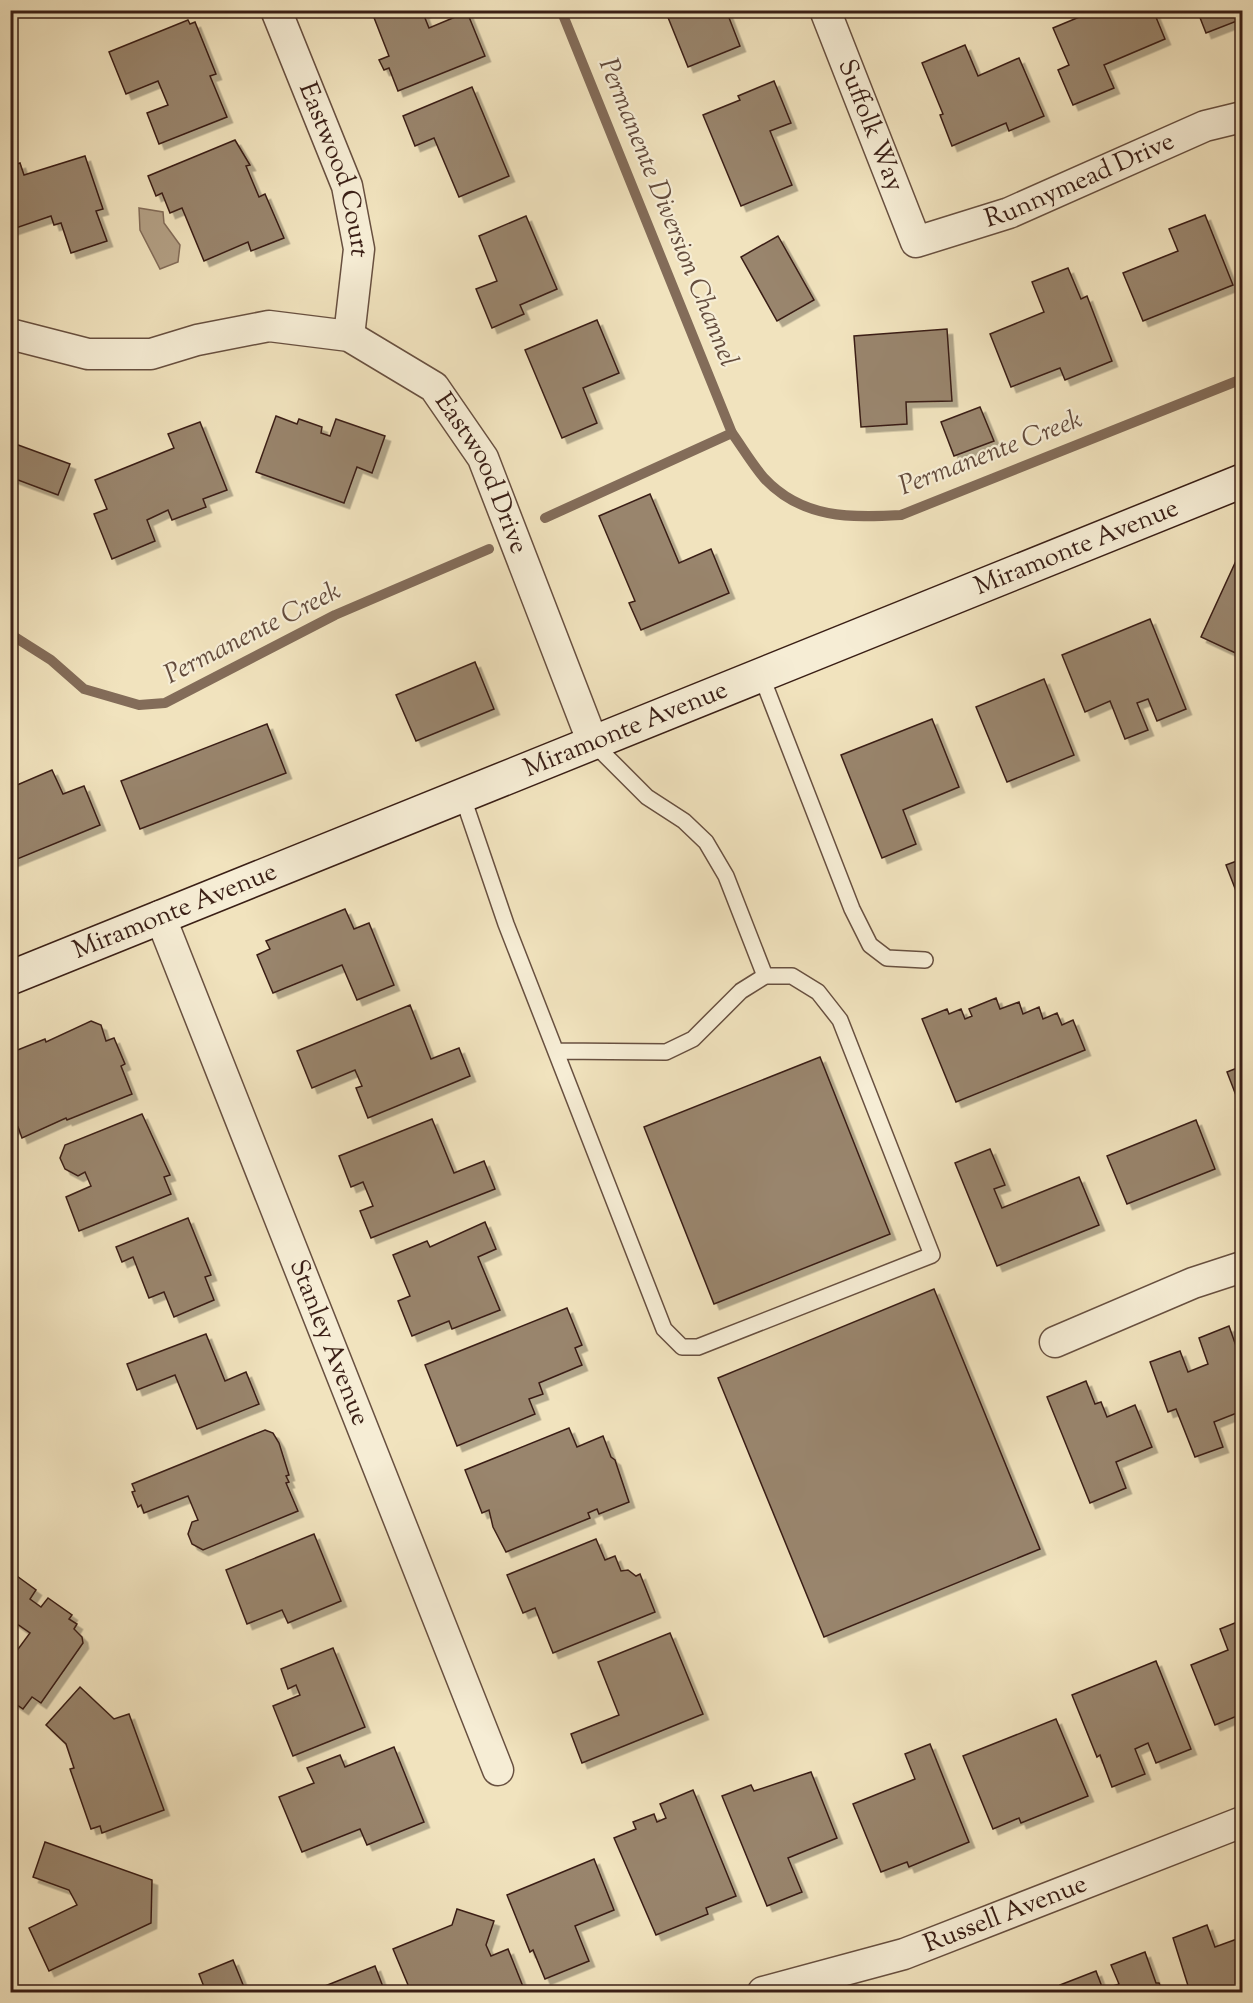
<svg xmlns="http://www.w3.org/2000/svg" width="1253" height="2003" viewBox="0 0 1253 2003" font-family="'Sorts Mill Goudy',serif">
<defs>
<filter id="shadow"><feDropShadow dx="5.5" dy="5.5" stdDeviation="0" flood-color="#0004"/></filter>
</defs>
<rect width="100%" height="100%" fill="#f1e3be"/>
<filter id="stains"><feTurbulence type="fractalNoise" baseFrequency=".00333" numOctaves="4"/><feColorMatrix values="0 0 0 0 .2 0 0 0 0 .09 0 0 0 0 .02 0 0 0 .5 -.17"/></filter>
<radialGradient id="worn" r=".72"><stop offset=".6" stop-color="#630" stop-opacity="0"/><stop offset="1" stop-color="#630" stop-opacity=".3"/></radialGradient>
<polygon fill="#b3a085" stroke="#836c59" stroke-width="1.5" points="139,208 163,212 164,223 180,245 178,262 160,269 140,230"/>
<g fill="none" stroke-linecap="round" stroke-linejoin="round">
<g stroke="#836c59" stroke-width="10">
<path d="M561,10L732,433C742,447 752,464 764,478C802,519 851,518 901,515L1242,379"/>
<polyline points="545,518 732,433"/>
<polyline points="10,634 51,660 84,689 139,705 165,703 335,615 489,549"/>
</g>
</g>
<g fill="#99856d" stroke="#3a1f16" stroke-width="1.5" filter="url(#shadow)">
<polygon points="371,10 429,10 423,13 429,28 467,12 485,56 398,91 389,68 384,70 379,60 389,56"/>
<polygon points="665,10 726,10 740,46 688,67"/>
<polygon points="1096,10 1153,10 1165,39 1104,65 1114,88 1073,105 1058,70 1069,65 1053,28"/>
<polygon points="1197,10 1242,10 1242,19 1206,33"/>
<polygon points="188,20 190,24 195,22 216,74 210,76 227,117 159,144 147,113 168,105 158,81 126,94 109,52"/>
<polygon points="965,45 978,76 1019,58 1044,116 1009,131 1006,123 952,146 940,115 943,114 922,63"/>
<polygon points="774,81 791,123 770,131 792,185 741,206 703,115 740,100 738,96"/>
<polygon points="472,87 509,176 459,197 434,138 415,146 403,116"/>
<polygon points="235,140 250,165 246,166 259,197 265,194 284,238 251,251 248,242 204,261 182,208 170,213 162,193 156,196 148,176"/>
<polygon points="85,156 103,209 96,211 107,241 71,253 61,223 54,225 51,216 10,230 10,166 20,163 24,175"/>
<polygon points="1205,215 1233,285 1143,321 1123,273 1178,251 1169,229"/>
<polygon points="526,216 557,289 520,305 524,314 492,328 476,289 497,281 479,236"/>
<polygon points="778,236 814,300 777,321 741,257"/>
<polygon points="1068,268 1081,299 1087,296 1112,361 1065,380 1060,368 1011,387 990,334 1044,312 1032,282"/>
<polygon points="597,320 619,373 583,388 597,423 562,438 525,350"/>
<polygon points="947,329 952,401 906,402 907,424 861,427 854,336"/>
<polygon points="980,407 994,441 954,456 941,422"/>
<polygon points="276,416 297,424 299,419 322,427 321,433 330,436 336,419 385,436 372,473 357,467 344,503 256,472"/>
<polygon points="200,422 227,490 203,499 206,507 172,520 168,510 147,520 155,541 112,559 94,514 107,509 95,480 174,448 168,434"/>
<polygon points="10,442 70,464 58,495 10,477"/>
<polygon points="650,494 679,563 711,549 729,593 641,630 629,603 635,601 599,516"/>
<polygon points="1241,550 1242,550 1242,656 1201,637"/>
<polygon points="1150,619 1186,709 1157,721 1148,699 1137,703 1148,730 1125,739 1110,701 1085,712 1062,655"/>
<polygon points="475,662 494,709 416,741 396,695"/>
<polygon points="1044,679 1074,755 1007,782 976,707"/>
<polygon points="932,719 959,787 903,810 916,844 882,858 841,755"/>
<polygon points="267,724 286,773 140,829 121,781"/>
<polygon points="52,770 63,794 84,786 100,825 10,862 10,788"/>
<polygon points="1242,859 1242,903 1241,904 1226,865"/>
<polygon points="345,909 354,929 369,923 394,985 357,1000 342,965 273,993 257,955 270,949 266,941"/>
<polygon points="996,998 1000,1009 1019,1002 1023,1014 1039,1007 1043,1019 1057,1013 1062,1025 1073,1020 1085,1050 956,1102 922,1019 947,1009 949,1014 961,1009 965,1019 972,1016 969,1009"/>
<polygon points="410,1005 431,1059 459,1048 470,1076 368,1118 356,1088 362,1086 355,1070 312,1088 297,1051"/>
<polygon points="91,1021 101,1025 106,1041 114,1038 125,1064 121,1066 132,1094 67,1120 66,1118 22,1138 18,1127 10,1130 10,1053 45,1039 46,1042"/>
<polygon points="820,1057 890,1234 714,1304 644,1127"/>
<polygon points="1242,1066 1242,1111 1227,1072"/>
<polygon points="142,1114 170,1175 164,1177 171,1194 79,1231 66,1197 91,1186 85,1172 78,1176 65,1169 60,1158 65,1145"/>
<polygon points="432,1119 454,1173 484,1161 495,1189 371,1238 360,1211 373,1206 363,1182 351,1187 339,1156"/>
<polygon points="1196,1120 1215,1169 1127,1204 1107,1156"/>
<polygon points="990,1149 1005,1185 994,1189 1002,1208 1079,1177 1099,1225 997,1266 955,1163"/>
<polygon points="188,1218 211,1275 205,1277 214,1300 174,1317 164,1292 149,1298 133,1257 122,1262 116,1247"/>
<polygon points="485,1222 496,1249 478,1257 500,1310 452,1329 449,1321 412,1336 398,1301 410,1296 393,1255 427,1241 430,1247"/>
<polygon points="934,1289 1040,1549 824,1637 718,1378"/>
<polygon points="567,1308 582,1345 575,1348 582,1365 539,1383 543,1394 529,1399 535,1414 457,1446 425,1365"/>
<polygon points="1229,1326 1242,1363 1242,1411 1214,1422 1223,1447 1195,1457 1176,1409 1168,1412 1150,1362 1180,1351 1188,1372 1208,1364 1199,1338"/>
<polygon points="206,1334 225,1381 246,1372 259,1404 197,1429 175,1375 137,1390 127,1364"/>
<polygon points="1086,1381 1095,1404 1101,1402 1107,1417 1135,1405 1152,1447 1116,1462 1126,1488 1090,1503 1047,1397"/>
<polygon points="569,1428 577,1447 603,1436 611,1457 615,1460 629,1502 599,1514 597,1509 588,1513 590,1518 506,1552 493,1527 489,1510 482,1513 465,1470"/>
<polygon points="265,1430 273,1433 279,1443 289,1475 286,1476 289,1482 286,1483 298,1511 203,1550 192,1544 188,1534 192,1522 198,1520 188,1496 144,1513 141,1505 138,1507 132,1492 135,1491 132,1484"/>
<polygon points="314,1534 341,1601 288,1623 282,1610 247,1624 226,1570"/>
<polygon points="596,1539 605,1560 615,1556 621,1571 628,1570 636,1576 640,1574 655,1612 553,1653 535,1608 523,1613 507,1575"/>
<polygon points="10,1571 36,1590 30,1599 41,1607 48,1598 72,1615 69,1619 77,1624 74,1629 82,1637 83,1643 41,1703 32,1697 23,1709 10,1700 10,1660 30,1633 10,1619"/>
<polygon points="1242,1620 1242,1714 1215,1725 1191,1665 1228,1650 1220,1629"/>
<polygon points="670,1633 703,1714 582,1763 571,1734 619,1715 598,1662"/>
<polygon points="333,1648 365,1727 293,1756 273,1706 300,1695 296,1685 288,1689 281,1669"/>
<polygon points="1156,1661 1191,1749 1156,1763 1148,1743 1135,1749 1145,1774 1112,1787 1100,1755 1097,1757 1072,1695"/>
<polygon points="80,1687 114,1719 129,1714 164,1810 102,1833 100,1826 91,1829 70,1769 74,1768 66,1744 46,1725"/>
<polygon points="1056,1719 1088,1796 1021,1823 1019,1818 993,1829 963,1756"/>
<polygon points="930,1744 969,1842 909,1867 907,1862 881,1872 853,1804 915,1779 905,1754"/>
<polygon points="394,1747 424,1822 367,1845 360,1829 302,1852 279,1797 314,1783 307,1768 340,1755 345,1767"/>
<polygon points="811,1772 837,1838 788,1858 802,1892 767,1906 722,1796 751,1785 754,1791"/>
<polygon points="693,1790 736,1896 706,1908 708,1914 656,1935 614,1838 636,1829 633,1822 654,1814 657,1822 666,1818 660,1804"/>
<polygon points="45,1842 152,1880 151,1923 49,1971 29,1928 77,1905 69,1890 33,1877"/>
<polygon points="594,1859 614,1910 575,1926 589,1961 545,1979 533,1950 530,1952 507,1895"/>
<polygon points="457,1909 494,1921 486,1945 491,1956 508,1949 524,1989 516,1992 411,1992 393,1949 452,1925"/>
<polygon points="1207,1925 1215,1947 1237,1939 1240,1946 1242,1945 1242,1992 1190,1992 1173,1938"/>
<polygon points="1145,1952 1156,1983 1159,1983 1163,1992 1112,1992 1110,1987 1119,1984 1111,1965"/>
<polygon points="233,1960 246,1992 206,1992 199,1974"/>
<polygon points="375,1966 385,1992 310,1992"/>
<polygon points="1096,1971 1104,1992 1063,1992 1060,1985"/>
</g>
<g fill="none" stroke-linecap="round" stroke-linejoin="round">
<g stroke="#685040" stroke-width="18">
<g id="lane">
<polyline points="761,675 852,909 870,945 887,958 925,960"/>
<polyline points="593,743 647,797 684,821 706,842 726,876 765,976"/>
<polyline points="462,795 506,924 664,1329 682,1347 698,1347 932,1255 840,1020 818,992 792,976 765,976 741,991 693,1039 666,1052 556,1051"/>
</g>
</g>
<g stroke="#685040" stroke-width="33">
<g id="street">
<path id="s1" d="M276,10L347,186L359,249L349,336"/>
<path id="s2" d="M825,10L916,242L1009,213L1205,126L1242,117"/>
<path id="s3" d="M10,334L88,354H151L197,340L269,326L349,336L434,387L483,458L593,743"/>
<path id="s4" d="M160,916L498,1770"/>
<polyline points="1055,1342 1193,1283 1242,1267"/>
<path id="s5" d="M763,1992L904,1954L1242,1822"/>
</g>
</g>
<g stroke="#3a1f16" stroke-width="36">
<g id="secondary">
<path id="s6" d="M10,978L1242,481"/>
</g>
</g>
<use href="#lane" stroke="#f6edd5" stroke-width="15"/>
<use href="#street" stroke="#f6edd5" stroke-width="30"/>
<use href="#secondary" stroke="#f6edd5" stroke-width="33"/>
</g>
<g text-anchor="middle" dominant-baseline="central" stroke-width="4.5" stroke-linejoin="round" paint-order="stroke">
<g font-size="26" fill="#3a1f16" stroke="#f6edd5">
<text stroke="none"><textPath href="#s2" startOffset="124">Suffolk Way</textPath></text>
<text stroke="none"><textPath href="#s1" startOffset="171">Eastwood Court</textPath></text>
<text stroke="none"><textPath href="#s2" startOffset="424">Runnymead Drive</textPath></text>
<text stroke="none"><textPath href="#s3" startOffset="544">Eastwood Drive</textPath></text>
<text stroke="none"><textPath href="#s6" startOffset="1150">Miramonte Avenue</textPath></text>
<text stroke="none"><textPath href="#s6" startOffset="664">Miramonte Avenue</textPath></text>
<text stroke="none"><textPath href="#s6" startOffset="178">Miramonte Avenue</textPath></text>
<text stroke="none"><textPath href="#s4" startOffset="459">Stanley Avenue</textPath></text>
<text stroke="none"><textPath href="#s5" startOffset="255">Russell Avenue</textPath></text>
</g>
<g font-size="27" font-style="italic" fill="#644c3d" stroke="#f6edd5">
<text transform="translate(667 213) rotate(68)">Permanente Diversion Channel</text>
<text transform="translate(991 454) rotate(-21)">Permanente Creek</text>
<text transform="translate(253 634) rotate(-27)">Permanente Creek</text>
</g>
</g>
<rect width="1253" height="2003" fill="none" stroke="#f1e3be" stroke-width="36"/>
<rect x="12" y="12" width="1229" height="1979" fill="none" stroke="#3a1f16" stroke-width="3"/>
<rect x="18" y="18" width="1217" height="1967" fill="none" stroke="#3a1f16" stroke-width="1.5"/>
<rect width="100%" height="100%" filter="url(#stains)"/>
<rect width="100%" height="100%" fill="url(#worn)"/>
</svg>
